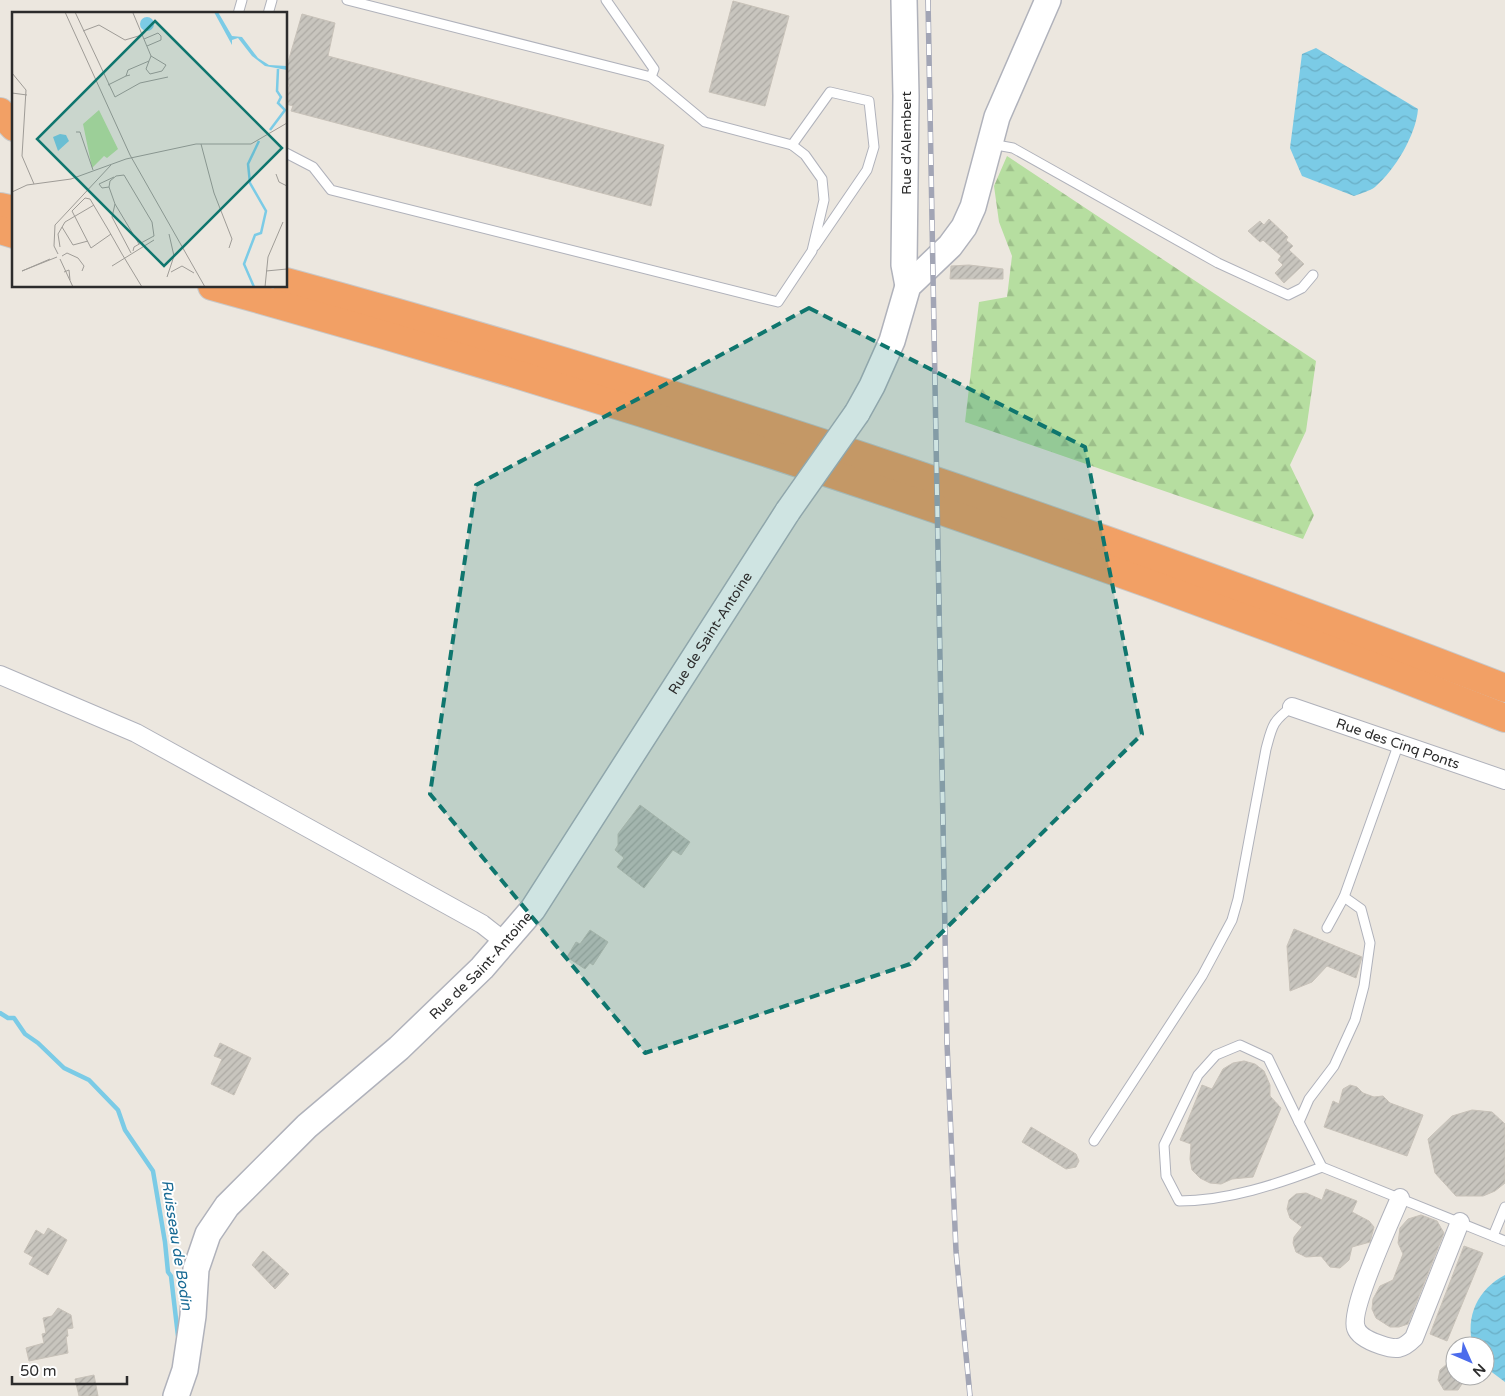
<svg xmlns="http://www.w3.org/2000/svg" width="1505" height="1396" viewBox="0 0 1505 1396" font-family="'Varela Round',sans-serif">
<defs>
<pattern id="forest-firs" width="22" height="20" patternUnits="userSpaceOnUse" patternTransform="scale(1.25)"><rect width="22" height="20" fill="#b6dea0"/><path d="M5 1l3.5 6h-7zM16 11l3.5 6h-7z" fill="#9dbf8a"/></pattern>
<pattern id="water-waves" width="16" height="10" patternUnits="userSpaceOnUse" patternTransform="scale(1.25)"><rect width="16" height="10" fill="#7bcbe6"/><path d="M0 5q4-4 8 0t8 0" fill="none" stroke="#6aaec5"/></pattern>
<pattern id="building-hatch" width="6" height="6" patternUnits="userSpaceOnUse" patternTransform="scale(1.25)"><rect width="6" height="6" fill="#c8c5be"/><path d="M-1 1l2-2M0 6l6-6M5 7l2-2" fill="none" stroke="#aca9a3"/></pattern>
</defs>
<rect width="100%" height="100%" fill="#ece7df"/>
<polygon fill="url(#forest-firs)" points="1007,156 1316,361 1306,431 1290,465 1314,515 1303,539 965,422 979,302 1007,297 1012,256 999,222 994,186"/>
<g fill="url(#water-waves)">
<path d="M1316,48L1418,109C1416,135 1395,170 1375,187C1370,191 1361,193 1354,196L1302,176L1290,148L1302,54Z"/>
<path d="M1505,1275V1382L1485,1367V1346H1473C1465,1316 1478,1289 1505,1275Z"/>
</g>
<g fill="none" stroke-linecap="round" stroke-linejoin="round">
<polyline stroke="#7bcbe6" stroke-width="4.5" points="0,1013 8,1018 14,1018 25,1034 38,1043 64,1068 89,1080 118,1110 125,1130 153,1171 165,1242 168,1272 171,1276 178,1336"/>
</g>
<g fill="url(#building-hatch)" stroke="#c8c2b9">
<polygon points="733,1 789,16 765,106 709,92"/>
<polygon points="302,14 335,23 328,56 664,145 651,206 291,111 293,106 286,104 289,85 286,80 286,69"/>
<polygon points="1269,219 1288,237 1286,240 1293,246 1289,250 1304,264 1284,283 1275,273 1283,265 1278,260 1281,256 1263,240 1260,242 1248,231 1260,221 1264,225"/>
<polygon points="969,265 1003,269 1003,279 950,279 951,266"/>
<polygon points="640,805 690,842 681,855 673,850 644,888 617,867 624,858 615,850 618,845 618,834"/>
<polygon points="1294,929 1362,957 1356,978 1327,966 1312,982 1290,991 1287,946"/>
<polygon points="590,930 608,942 593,965 590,963 585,969 567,957 576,942 580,944"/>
<polygon points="220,1043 251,1058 234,1095 211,1084 222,1059 214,1056"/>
<polygon points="1244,1061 1255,1064 1264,1071 1270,1085 1270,1096 1281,1108 1253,1177 1232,1179 1221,1184 1210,1183 1200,1178 1192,1170 1190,1159 1191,1144 1180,1140 1202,1085 1212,1089 1223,1069 1233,1063"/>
<polygon points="1350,1085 1357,1087 1363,1093 1374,1097 1383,1096 1390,1103 1423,1115 1407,1156 1324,1127 1333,1101 1339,1104 1343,1089"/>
<polygon points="1472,1110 1492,1112 1505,1124 1505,1183 1495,1191 1483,1196 1456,1196 1435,1173 1428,1139 1452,1116"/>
<polygon points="1031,1127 1076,1154 1079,1161 1076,1167 1066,1169 1022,1142"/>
<polygon points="1326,1189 1357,1201 1352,1212 1369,1221 1374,1227 1370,1242 1352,1247 1349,1260 1340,1268 1330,1267 1321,1256 1306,1257 1296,1252 1293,1243 1294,1237 1302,1227 1290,1218 1287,1209 1289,1200 1296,1194 1306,1193 1322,1200"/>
<polygon points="1421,1215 1437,1221 1444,1233 1408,1324 1399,1327 1390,1327 1376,1318 1372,1309 1373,1299 1380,1286 1393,1280 1403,1254 1398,1243 1400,1228 1408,1219"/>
<polygon points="48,1228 67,1240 48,1275 29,1264 33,1257 24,1252 36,1230 44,1235"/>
<polygon points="1464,1246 1483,1253 1447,1341 1430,1334"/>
<polygon points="263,1251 289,1274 275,1289 252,1265"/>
<polygon points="58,1308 71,1315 73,1328 67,1329 68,1336 66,1337 68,1353 29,1361 26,1348 44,1343 42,1334 46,1333 43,1318 52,1316"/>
<polygon points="1447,1364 1455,1364 1455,1376 1467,1376 1458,1390 1444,1390 1438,1380 1440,1370"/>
<polygon points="94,1375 98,1396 79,1396 75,1379"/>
</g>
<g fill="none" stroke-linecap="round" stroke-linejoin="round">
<g stroke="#b0b2bb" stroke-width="11">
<g id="lane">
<polyline points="606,0 654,69 651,77"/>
<polyline points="238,14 242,0"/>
<polyline points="268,14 272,0"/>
<polyline points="991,144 1013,148 1218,263 1288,295 1302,288 1313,275"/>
<polyline points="792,145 830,92 869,101 874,147 867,170 815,246"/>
<polyline points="286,153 313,167 331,190 778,302 812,251 824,200 822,179 805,155 792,145 705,122 651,77 347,0"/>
<polyline points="1344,897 1399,743"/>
<path d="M1299,1122L1268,1058L1240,1045L1216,1055L1198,1075L1164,1145L1166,1176L1179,1201C1227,1201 1278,1184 1322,1167L1505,1241"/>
<path d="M1094,1141L1202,976L1232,920L1238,899L1266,749C1272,727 1272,721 1292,707"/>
<polyline points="1322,1167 1299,1122 1309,1099 1334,1066 1355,1020 1364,986 1370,943 1361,909 1344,897 1327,928"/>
<polyline points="1493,1236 1505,1207"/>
</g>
</g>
<g stroke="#b0b2bb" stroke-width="20">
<g id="street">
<polyline points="0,675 136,733 482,924 505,942"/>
<path id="s1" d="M1292,707L1505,780"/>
<path d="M1400,1198C1391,1219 1349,1311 1356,1328C1359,1337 1372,1342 1381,1345C1396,1350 1402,1350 1414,1338L1460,1222"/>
</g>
</g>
<g stroke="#b0b2bb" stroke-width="28">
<g id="secondary">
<polyline points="904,0 906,96 904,265 908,286"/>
<polyline points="857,413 872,386 892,341 908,286 950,246 964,227 973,207 997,117 1048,0"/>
<path id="s2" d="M176,1396L185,1370L193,1316L196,1269L208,1234L227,1206L307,1126L399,1048L482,968L533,909L788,511"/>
</g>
</g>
<g stroke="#c8c8c8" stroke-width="30">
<g id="highway">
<polyline points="0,112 14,127"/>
<polyline points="0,207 14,210"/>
<polyline points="0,230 14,234"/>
<path d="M286,282C700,394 1105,534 1505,688"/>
<path d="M212,286C649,407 1083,551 1505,718"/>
</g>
</g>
<use href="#lane" stroke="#fff" stroke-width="9"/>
<use href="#street" stroke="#fff" stroke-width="18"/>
<use href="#secondary" stroke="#fff" stroke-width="25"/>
<use href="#highway" stroke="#f2a065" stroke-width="28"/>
<g stroke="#a2a5b5" stroke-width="5.5">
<polyline id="rail" points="928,0 947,1043 956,1251 970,1396"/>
</g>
<use href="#rail" stroke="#fff" stroke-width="4" stroke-dasharray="11" stroke-linecap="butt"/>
<g stroke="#b0b2bb" stroke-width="28" stroke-linecap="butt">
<polyline id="secondary-bridge" points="788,511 857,413"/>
</g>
<use href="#secondary-bridge" stroke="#fff" stroke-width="25"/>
</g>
<path fill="#0f766e" fill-opacity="0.2" stroke="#0f766e" stroke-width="4" stroke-dasharray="10 6" stroke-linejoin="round" d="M809,308L1085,447L1142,734L910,964L645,1053L430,794L476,485Z"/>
<g text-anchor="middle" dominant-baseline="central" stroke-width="4" stroke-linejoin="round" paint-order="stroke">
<g font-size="14" fill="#2c2c2c" stroke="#fff">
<text transform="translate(906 143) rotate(-90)">Rue d’Alembert</text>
<text stroke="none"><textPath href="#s2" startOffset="955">Rue de Saint-Antoine</textPath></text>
<text stroke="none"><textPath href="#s1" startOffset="112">Rue des Cinq Ponts</textPath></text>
<text stroke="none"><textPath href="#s2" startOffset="550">Rue de Saint-Antoine</textPath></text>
</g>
<g font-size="15" font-style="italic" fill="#186a94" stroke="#fff">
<text transform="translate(177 1245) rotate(81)">Ruisseau de Bodin</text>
</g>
</g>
<g transform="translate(12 12)">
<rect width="275" height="275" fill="#ece7df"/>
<path d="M87,98L106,137L95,146L92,144L80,156L71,112Z" fill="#b6dea0"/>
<path d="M202,0H206L220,24L230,25L246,46L257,53L275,54V58L253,54L240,44L226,26L220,28V33ZM128 12a7 7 0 1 1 14 0a7 7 0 1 1-14 0ZM48,122L54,123L57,129L46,139L41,125Z" fill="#7bcbe6"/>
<path fill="none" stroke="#7bcbe6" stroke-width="2.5" d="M258,118L273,98L266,91L269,85L265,79L266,57M242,275L232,252L243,223L249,221L254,199L238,171L236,152L247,129"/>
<path fill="none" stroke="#9f9c97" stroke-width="1" d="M53,0L118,143L193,275M63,0L103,85L128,71L156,65M121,1L139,44L154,53L150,59L138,62L134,57L137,49M71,19L87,13L113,28L130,23M132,27L146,21L149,24V28L135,34M0,61L14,78L10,144L22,172M118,63L114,64L116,58L137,49L139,44M96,73L114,64M0,81L15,83M64,120H68L81,158M189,132L202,181L220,227L217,236M264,162L267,170L275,174M97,175L90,176L87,172L102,165M0,180L15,173L59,167L114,147L184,132H239L275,111M103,192L100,205L119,241M50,215L61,233L76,229M99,222L79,236L60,199L73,186L78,187L97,219L110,242L130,275M48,235L46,222L53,210L82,193M121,239L122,235L129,231L140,225L142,224L140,210L112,163L104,164L98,169L97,175L103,192L127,232M46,242L42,234L43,213L99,153M50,244L55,241L66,246L72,254L70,259M38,247L10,259L45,245M48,247L61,275M100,254L142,228M254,259L275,257M52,260L57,258L58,268M159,260L170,254L182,261M155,265L162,244L157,222M253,275L256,245L271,210"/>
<path fill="#0f766e" fill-opacity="0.15" stroke="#0f766e" stroke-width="2.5" d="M143,9L270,136L152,254L25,127Z"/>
<rect width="275" height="275" fill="none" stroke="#2c2c2c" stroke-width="2.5"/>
</g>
<g transform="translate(1470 1361) rotate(135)"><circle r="24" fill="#ffffff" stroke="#ababab"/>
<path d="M0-4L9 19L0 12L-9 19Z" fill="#4c6cec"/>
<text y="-8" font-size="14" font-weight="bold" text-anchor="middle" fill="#2c2c2c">N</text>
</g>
<path d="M12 1376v8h115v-8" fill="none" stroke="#2c2c2c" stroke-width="2.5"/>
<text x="20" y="1376" font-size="15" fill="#2c2c2c" stroke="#ffffff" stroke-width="4" paint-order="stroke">50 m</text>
</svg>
